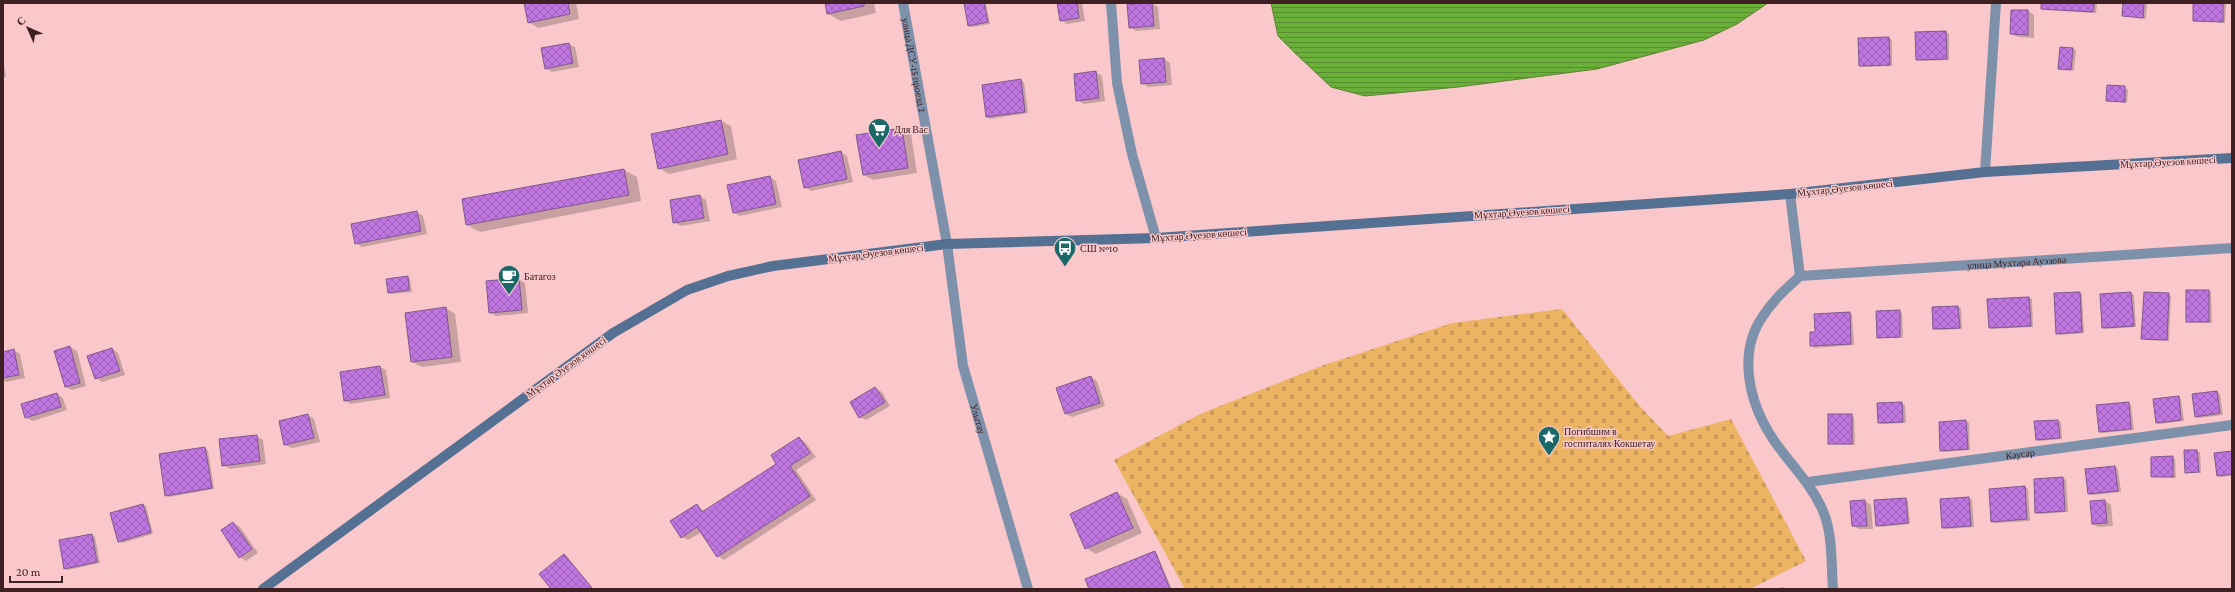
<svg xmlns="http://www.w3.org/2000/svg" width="2235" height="592" viewBox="0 0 2235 592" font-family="'Crimson Pro',serif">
<defs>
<pattern id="cemetery-stones" width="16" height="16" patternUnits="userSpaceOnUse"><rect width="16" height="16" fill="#ecb463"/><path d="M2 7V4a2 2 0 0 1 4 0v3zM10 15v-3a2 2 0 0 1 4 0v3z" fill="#cb9a56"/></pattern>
<pattern id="water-rules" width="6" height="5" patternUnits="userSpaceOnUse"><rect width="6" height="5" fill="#69af39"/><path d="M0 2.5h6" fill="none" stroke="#588e30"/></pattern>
<pattern id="building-cross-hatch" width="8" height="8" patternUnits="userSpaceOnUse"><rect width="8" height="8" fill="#c076e0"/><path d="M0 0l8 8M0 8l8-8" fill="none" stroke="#9d60b5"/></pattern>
</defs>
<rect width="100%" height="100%" fill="#fac8ca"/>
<polygon fill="url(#cemetery-stones)" points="1562,309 1637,403 1668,436 1731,419 1806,561 1750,589 1185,589 1114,460 1200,414 1324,365 1452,323"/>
<polygon fill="url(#water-rules)" stroke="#5c8432" points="1271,3 1768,3 1737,24 1704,40 1597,69 1458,87 1365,96 1331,87 1296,54 1278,36"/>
<g fill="#0003">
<polygon points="525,3 576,3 579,19 538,28 529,22"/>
<polygon points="826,3 874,3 876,13 841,21 828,14"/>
<polygon points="965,3 986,3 990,24 972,27 969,26"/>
<polygon points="1058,3 1082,3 1085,21 1067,24 1061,20"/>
<polygon points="1152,3 1158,7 1160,29 1136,31 1130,27 1128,5"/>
<polygon points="2042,3 2097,3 2096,13 2045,10 2042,8"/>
<polygon points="2124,3 2147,3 2146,19 2123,15"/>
<polygon points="2194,3 2226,3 2225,23 2194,20"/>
<polygon points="2028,11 2034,15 2034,38 2018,37 2011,34"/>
<polygon points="1946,32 1949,34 1949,60 1920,61 1917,59"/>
<polygon points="1889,38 1892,40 1892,66 1863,67 1860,66"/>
<polygon points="569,44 575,47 579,67 552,72 546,68"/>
<polygon points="2073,49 2076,50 2074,71 2059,68"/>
<polygon points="1164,59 1170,63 1172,85 1148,87 1142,83"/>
<polygon points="3,60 6,77 3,77"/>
<polygon points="1096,72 1102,76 1105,101 1084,104 1077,100"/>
<polygon points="1021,80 1024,82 1028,113 990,119 987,117"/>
<polygon points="2107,86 2128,89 2127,103 2107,100"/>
<polygon points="721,121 731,126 737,159 669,174 659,168 652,135"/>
<polygon points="902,129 911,134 917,173 873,180 864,175"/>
<polygon points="841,152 847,156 853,182 811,191 805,187"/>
<polygon points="624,170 637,177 641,201 480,232 467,225"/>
<polygon points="770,177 776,181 782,207 740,216 734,213"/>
<polygon points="700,196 706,200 710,221 681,226 674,222"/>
<polygon points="417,212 423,216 427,234 362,247 356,243"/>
<polygon points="408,277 410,279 412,292 391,294 388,292"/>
<polygon points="518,279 525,283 528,313 496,316 490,313"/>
<polygon points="2209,291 2211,292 2212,323 2187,322"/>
<polygon points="2079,293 2082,294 2084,333 2060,335 2057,333"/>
<polygon points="2131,293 2134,295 2136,327 2106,329 2103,327 2101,295"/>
<polygon points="2168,294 2171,296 2169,341 2145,340 2142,338"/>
<polygon points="2029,298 2032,299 2033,327 1992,329 1990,327"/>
<polygon points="1958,307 1961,308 1962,329 1937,330 1934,329"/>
<polygon points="446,308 455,314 461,362 422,367 412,362"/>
<polygon points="1899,311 1902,313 1903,338 1878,337"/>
<polygon points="1849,313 1852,314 1854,345 1814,348 1811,346 1816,333"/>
<polygon points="70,347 77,351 86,386 72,390 65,387"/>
<polygon points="112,349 118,353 125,375 102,382 96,378"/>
<polygon points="14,350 20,354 25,378 6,382 3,380 3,353"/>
<polygon points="380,367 386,370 390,398 351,404 345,401"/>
<polygon points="1090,377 1097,381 1105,406 1072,417 1066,414"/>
<polygon points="875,388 882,392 890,406 866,420 859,417"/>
<polygon points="2217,392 2220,394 2223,415 2199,418 2196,416 2193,395"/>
<polygon points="57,394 63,398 67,410 33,421 26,418 22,405"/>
<polygon points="2178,397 2181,399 2184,421 2159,424 2156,422"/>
<polygon points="1902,403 1905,405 1906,423 1882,424 1879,423 1878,404"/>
<polygon points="2128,403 2131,405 2134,430 2102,433 2100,432"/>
<polygon points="308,415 314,419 320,442 292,448 285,445 280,422"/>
<polygon points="1851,415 1854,417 1855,445 1829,444"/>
<polygon points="1966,421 1969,423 1970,450 1944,452 1941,450"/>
<polygon points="2058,421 2061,422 2062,439 2039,441 2037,439 2035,422"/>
<polygon points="257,436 263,440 266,464 230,469 223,465"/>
<polygon points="799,438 805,442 816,457 796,470 816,500 724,560 718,556 702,532 688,540 682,537 697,505 705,512 778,464"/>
<polygon points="205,448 208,450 214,489 169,497 166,495"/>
<polygon points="2185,451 2200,452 2201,473 2186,473"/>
<polygon points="2232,452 2232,476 2221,477 2218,475"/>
<polygon points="2173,457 2175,459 2176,478 2152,476"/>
<polygon points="2115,467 2118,469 2121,492 2092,495 2089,494 2086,470"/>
<polygon points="2063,478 2066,480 2068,512 2039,514 2036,512 2035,479"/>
<polygon points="2025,487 2028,489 2030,521 1995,523 1992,522"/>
<polygon points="1117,493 1127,499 1142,533 1096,554 1086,548"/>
<polygon points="1969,498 1972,500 1974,527 1946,529 1943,527 1941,500"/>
<polygon points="1905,499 1908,501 1910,524 1880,527 1877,525"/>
<polygon points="1865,501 1871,505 1873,529 1859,529 1853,526"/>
<polygon points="2105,501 2111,505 2113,526 2099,527 2092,524 2091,502"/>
<polygon points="143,505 146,506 153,534 122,543 119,541"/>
<polygon points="233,523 240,527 258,553 246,561 240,557"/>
<polygon points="92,535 95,537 100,563 68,570 65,568"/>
<polygon points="1155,552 1157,554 1172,589 1090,589"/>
<polygon points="564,555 567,557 593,589 553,589"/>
<polygon points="1784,587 1787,589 1773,589"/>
</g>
<g fill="url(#building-cross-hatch)" stroke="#7f5890">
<polygon points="524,3 568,3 570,14 528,23"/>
<polygon points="825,3 864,3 864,6 827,14"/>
<polygon points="964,3 984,3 988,22 968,26"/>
<polygon points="1057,3 1077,3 1079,18 1060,21"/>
<polygon points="1152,3 1154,26 1129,28 1127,4"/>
<polygon points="2041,3 2094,3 2093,12 2041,9"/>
<polygon points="2123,3 2144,3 2143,18 2122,16"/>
<polygon points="2193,3 2223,3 2223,22 2193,21"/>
<polygon points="2011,10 2028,10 2028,35 2010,34"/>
<polygon points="1946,31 1947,59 1916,60 1915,32"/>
<polygon points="1889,37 1890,65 1859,66 1858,38"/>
<polygon points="569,43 573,63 545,69 541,48"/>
<polygon points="2060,47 2073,48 2071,70 2058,69"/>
<polygon points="1164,58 1166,82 1141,84 1139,60"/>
<polygon points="1096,71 1099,98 1076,101 1074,74"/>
<polygon points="1021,79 1025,112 986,117 982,85"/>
<polygon points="2107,85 2125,86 2125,102 2106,101"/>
<polygon points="721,120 728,154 658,169 651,134"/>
<polygon points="902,128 908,168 863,175 856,135"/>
<polygon points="841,151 847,179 804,188 798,160"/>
<polygon points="624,169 629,195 466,225 462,199"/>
<polygon points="770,176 776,204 733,213 727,185"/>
<polygon points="700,195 704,218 673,223 670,200"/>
<polygon points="417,211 421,231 355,244 351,224"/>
<polygon points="408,276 409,290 388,293 386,279"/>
<polygon points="519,278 522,310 489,313 486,281"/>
<rect x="2186" y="290" width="23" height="32"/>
<polygon points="2080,292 2082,332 2056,334 2054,293"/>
<polygon points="2131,292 2134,326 2102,328 2100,294"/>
<polygon points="2144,292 2169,293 2167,340 2141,339"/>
<polygon points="2029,297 2031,326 1989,328 1987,299"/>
<polygon points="1958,306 1960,328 1933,329 1932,307"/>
<polygon points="446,307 452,357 411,362 405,313"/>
<polygon points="1900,310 1900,337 1877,338 1876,311"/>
<polygon points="1850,312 1851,344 1810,346 1810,332 1815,332 1814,314"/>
<polygon points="70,346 80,383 65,387 54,351"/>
<polygon points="112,348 120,371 95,379 87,356"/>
<polygon points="14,349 19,375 3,378 3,352"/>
<polygon points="380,366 385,395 344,401 340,372"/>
<polygon points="1091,376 1100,403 1065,414 1056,388"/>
<polygon points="875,387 885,402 859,418 850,402"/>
<polygon points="2217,391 2220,413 2195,417 2192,394"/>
<polygon points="57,393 61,407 25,418 21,404"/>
<polygon points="2179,396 2181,420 2156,423 2153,399"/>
<polygon points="1902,402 1903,422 1878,423 1877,403"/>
<polygon points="2129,402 2131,429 2099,432 2096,405"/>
<polygon points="308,414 314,438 284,445 279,421"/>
<rect x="1828" y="414" width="24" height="30"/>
<polygon points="1966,420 1968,449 1940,451 1939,422"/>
<polygon points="2058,420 2060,438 2036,440 2034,421"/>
<polygon points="257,435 260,461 222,466 219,439"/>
<polygon points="799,437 810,453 790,466 810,496 717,557 697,527 681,538 670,521 697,504 702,512 776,464 771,455"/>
<polygon points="205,447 212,488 165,496 159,454"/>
<polygon points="2184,450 2197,450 2199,472 2185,473"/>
<polygon points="2232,451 2232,474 2217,476 2214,453"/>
<polygon points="2173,456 2173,477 2151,477 2151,457"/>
<polygon points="2115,466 2118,491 2088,494 2085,469"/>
<polygon points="2063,477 2065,511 2035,513 2034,479"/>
<polygon points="2025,486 2027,519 1991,522 1989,489"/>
<polygon points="1117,492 1133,528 1085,549 1070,514"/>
<polygon points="1969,497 1971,526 1942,528 1940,499"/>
<polygon points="1906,498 1908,523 1876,526 1874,500"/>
<polygon points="1865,500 1867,526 1852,526 1850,501"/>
<polygon points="2105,500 2107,523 2092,524 2090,501"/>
<polygon points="143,504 151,532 118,542 110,513"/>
<polygon points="233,522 252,549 239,558 221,530"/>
<polygon points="92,534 97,562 64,569 59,540"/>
<polygon points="1155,551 1170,589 1089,589 1085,579"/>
<polygon points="564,554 593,589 551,589 539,574"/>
</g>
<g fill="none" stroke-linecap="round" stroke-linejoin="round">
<g stroke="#7e91aa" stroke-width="10">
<path id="s1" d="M903,3L947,244L963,366L1028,589"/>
<polyline points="1111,3 1117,83 1132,154 1156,238"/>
<polyline points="1985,172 1996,3"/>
<path d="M1790,194L1800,276C1787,288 1773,300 1763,316C1737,353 1749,403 1773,439C1789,463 1811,483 1823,511C1833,534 1831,564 1833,589"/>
<path id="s2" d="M1800,276L2232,248"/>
<path id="s3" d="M1808,482L2232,425"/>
</g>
<polyline stroke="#547093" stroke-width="10" points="263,589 613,333 687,290 728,276 773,266 947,244 1156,238 1790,194 1985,172 2232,158"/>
</g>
<defs>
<g id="supermarket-pin" transform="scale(1.15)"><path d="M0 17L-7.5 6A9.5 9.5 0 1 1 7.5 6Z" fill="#1a6868" stroke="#fac8ca"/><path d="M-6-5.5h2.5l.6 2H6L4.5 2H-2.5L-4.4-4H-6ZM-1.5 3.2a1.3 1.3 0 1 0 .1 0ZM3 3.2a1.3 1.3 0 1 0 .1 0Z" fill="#fff"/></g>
<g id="bus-pin" transform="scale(1.15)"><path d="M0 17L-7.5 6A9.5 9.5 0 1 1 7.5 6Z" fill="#1a6868" stroke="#fac8ca"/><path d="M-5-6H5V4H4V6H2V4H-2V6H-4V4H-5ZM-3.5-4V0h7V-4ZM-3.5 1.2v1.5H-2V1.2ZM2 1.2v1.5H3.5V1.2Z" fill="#fff"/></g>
<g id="cafe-pin" transform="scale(1.15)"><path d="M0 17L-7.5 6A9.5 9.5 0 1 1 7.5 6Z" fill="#1a6868" stroke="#fac8ca"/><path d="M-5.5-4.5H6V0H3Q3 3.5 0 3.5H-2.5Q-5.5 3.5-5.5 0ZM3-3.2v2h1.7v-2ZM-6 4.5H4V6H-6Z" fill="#fff"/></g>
<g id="sight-pin" transform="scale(1.15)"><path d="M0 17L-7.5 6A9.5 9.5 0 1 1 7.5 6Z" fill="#1a6868" stroke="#fac8ca"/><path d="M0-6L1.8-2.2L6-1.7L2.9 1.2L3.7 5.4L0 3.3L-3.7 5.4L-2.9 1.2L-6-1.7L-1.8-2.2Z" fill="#fff"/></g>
</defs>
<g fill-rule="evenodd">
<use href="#supermarket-pin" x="879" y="129"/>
<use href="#bus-pin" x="1065" y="248"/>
<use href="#cafe-pin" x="509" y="276"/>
<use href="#sight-pin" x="1549" y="437"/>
</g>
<g text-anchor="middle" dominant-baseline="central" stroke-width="3" stroke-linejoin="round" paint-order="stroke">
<g font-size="10" fill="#3f2022" stroke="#fac8ca">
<text stroke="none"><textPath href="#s1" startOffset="63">улица ДСУ-15 проезд 2</textPath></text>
<text transform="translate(2168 162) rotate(-3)">Мұхтар Әуезов көшесі</text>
<text transform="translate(1845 188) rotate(-6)">Мұхтар Әуезов көшесі</text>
<text transform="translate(1522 212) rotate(-4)">Мұхтар Әуезов көшесі</text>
<text transform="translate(1199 235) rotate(-4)">Мұхтар Әуезов көшесі</text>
<text transform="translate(876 253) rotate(-7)">Мұхтар Әуезов көшесі</text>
<text stroke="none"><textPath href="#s2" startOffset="217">улица Мухтара Ауэзова</textPath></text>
<text transform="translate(566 367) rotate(-36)">Мұхтар Әуезов көшесі</text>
<text stroke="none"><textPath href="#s1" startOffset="423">Улытау</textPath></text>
<text stroke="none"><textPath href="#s3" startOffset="214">Каусар</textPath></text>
</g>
<g font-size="10" fill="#3f2022" stroke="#fac8ca" text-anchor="start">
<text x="894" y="129">Для Вас</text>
<text x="1080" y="248">СШ №10</text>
<text x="524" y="276">Батагоз</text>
<text x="1564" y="431">Погибшим в<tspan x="1564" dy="12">госпиталях Кокшетау</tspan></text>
</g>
</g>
<rect width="2235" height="592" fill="none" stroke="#3f2022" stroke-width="8"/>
<g transform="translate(28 28) rotate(315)" stroke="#fac8ca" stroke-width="3" paint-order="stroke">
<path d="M0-3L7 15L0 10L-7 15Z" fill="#3f2022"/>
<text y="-6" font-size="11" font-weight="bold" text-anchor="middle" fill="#3f2022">С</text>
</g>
<path d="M10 576v6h52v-6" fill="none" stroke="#3f2022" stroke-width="2"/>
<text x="16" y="576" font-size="12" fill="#3f2022" stroke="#fac8ca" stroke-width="3" paint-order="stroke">20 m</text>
</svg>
